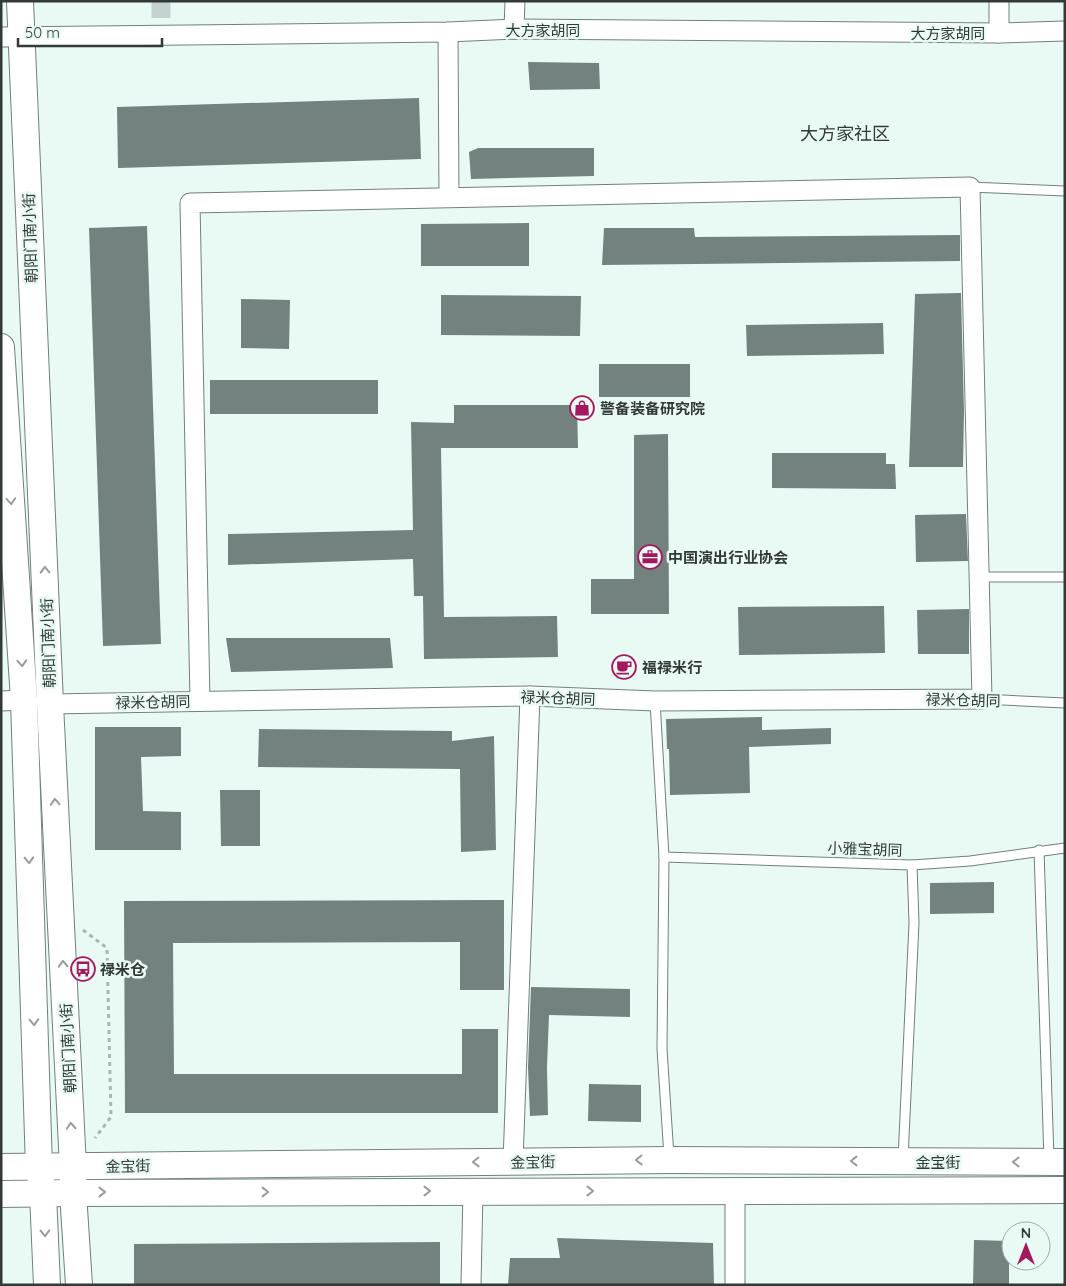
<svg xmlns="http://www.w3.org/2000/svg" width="1066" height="1286" viewBox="0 0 1066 1286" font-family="Quicksand,'Noto Sans SC',sans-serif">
<rect width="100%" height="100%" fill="#e9faf5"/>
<g fill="#73827e">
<polygon points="528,62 599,63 600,89 530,90"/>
<polygon points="419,98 421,159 118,168 117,107"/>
<polygon points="478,148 594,148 594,176 471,179 469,152"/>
<polygon points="529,223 529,266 421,266 421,224"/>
<polygon points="147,226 161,644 103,646 89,228"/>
<polygon points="604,228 694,228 695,237 960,235 960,261 602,265"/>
<polygon points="961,293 964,411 963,467 909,467 915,294"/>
<polygon points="441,295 581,296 580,336 441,335"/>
<polygon points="241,299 290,300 289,349 241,348"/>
<polygon points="883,323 884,354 747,356 746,325"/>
<rect x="599" y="364" width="91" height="33"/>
<rect x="210" y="380" width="168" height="34"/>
<polygon points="454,405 577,405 578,448 441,448 444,617 557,616 558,657 424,659 423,596 414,596 413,559 228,565 228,534 413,530 411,422 454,423"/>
<polygon points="668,434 669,614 591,614 591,579 634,579 634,435"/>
<polygon points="772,453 886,453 886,464 895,464 896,489 772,488"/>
<polygon points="966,514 968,561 916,562 915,515"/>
<polygon points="884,606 885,653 739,655 738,607"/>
<polygon points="969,609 969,654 918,654 917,610"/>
<polygon points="226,638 390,638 393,668 231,672"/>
<polygon points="762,717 762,730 831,728 831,744 749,747 750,793 670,795 669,749 667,749 666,719"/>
<polygon points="95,727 181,727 181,756 141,757 143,811 181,812 181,850 95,850"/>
<polygon points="259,729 452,731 452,741 494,736 496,850 461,852 460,769 258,767"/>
<polygon points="220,790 260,790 260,846 221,846"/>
<polygon points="994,882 994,913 930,914 930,883"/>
<polygon points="504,900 504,990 460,990 460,942 173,943 174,1074 462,1074 462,1029 498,1029 498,1113 125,1113 124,901"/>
<polygon points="531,987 630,989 630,1017 549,1015 547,1067 548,1115 530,1116 528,1067"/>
<polygon points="589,1084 641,1085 641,1122 588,1121"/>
<polygon points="557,1238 713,1243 714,1285 508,1285 510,1258 560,1258"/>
<polygon points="974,1240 1009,1241 1009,1285 973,1285"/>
<polygon points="440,1242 440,1285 134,1285 134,1244"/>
</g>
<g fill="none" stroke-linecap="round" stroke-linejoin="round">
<polyline stroke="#c4d3cf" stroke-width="19" stroke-dasharray="19 9" stroke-linecap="butt" points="161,1 161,18"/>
<g stroke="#71807c" stroke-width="11">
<g id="lane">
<polyline points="970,187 1065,191"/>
<polyline points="979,577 1065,577"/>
<polyline points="982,699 1065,703"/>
<polyline points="655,701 664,857 662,1049 669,1157"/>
<polyline points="1039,850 1049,1160"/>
<polyline points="664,857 912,865 970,861 1065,848"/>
<polyline points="903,1159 914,923 912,865"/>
</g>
</g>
<g stroke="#71807c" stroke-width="21">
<g id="street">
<polyline points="514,29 515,1"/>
<polyline points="448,32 449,197"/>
<polyline points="999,33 999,1"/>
<polyline points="1,37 448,32 514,29 999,33 1065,31"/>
<polyline points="1,701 24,700"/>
<polyline points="50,704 530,696 655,701 982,699 970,187 190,203 200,701"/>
<polyline points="513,1162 530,696"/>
<polyline points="735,1191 735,1285"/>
<polyline points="471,1285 473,1191"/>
</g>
</g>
<g stroke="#71807c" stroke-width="28">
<g id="secondary">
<polyline points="20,1 50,704 73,1167 73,1193 79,1285"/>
<polyline points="1,347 24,700 39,1168 43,1194 47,1285"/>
<polyline points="1,1167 669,1160 1065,1162"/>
<polyline points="1,1194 73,1193 1065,1190"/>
</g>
</g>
<polyline stroke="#a9b6b2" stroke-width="3" stroke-dasharray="4 4" stroke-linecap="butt" points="83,930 107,948 111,1117 95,1138"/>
<use href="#lane" stroke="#fff" stroke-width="9"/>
<use href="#street" stroke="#fff" stroke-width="19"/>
<use href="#secondary" stroke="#fff" stroke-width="26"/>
</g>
<defs><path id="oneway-chevron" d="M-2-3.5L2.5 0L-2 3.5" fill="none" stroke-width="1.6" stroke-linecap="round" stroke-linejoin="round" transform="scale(1.25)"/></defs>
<g stroke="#989c9b">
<use href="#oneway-chevron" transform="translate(11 501) rotate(86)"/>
<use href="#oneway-chevron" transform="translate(45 570) rotate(-92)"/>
<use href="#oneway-chevron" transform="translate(22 663) rotate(86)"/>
<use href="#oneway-chevron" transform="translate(55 802) rotate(-93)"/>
<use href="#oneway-chevron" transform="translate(29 860) rotate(88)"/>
<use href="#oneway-chevron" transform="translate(63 964) rotate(-93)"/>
<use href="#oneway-chevron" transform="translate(34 1022) rotate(88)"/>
<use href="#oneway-chevron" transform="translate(71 1126) rotate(-93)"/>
<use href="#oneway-chevron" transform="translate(639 1160) rotate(179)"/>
<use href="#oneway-chevron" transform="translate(854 1161) rotate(-180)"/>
<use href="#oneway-chevron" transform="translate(476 1162) rotate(179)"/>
<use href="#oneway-chevron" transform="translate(1016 1162) rotate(180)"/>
<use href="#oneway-chevron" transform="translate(427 1191)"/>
<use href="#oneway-chevron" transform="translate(590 1191)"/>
<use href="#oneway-chevron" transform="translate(102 1192)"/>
<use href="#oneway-chevron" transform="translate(265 1192)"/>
<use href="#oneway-chevron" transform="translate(45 1233) rotate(88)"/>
</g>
<defs>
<g id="shop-ring" transform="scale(1.25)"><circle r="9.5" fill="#e9faf5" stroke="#a4185d" stroke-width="1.5"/><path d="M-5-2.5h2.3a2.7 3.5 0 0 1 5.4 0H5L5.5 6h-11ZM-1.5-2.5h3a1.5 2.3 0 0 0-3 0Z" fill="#a4185d"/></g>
<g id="office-ring" transform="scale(1.25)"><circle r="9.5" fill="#e9faf5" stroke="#a4185d" stroke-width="1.5"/><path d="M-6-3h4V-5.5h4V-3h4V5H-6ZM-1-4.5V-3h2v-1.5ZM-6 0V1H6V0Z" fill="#a4185d"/></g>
<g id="cafe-ring" transform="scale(1.25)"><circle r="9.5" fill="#e9faf5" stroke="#a4185d" stroke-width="1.5"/><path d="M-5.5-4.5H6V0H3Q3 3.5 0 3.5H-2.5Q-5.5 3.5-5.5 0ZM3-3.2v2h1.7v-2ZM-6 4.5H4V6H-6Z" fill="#a4185d"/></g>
<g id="bus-ring" transform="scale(1.25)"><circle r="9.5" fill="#e9faf5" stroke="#a4185d" stroke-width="1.5"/><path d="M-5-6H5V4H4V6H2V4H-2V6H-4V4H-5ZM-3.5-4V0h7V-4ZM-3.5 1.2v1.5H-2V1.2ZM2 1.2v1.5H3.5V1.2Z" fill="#a4185d"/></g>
</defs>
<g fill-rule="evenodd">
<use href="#shop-ring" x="582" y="408"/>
<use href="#office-ring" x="650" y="557"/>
<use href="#cafe-ring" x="624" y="667"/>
<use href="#bus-ring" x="83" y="969"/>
</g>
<g text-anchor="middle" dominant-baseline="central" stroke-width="5" stroke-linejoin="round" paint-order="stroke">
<g font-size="15" fill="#323937" stroke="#e9faf5">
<text x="543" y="30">大方家胡同</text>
<text x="948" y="33">大方家胡同</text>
<text transform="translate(30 238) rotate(-92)">朝阳门南小街</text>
<text transform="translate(48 643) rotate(-92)">朝阳门南小街</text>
<text transform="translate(558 698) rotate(2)">禄米仓胡同</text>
<text transform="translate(963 700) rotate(1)">禄米仓胡同</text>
<text transform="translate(153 702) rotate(-1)">禄米仓胡同</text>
<text transform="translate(865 849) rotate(2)">小雅宝胡同</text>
<text transform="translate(68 1048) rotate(-93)">朝阳门南小街</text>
<text transform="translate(533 1162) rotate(-1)">金宝街</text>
<text x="938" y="1162">金宝街</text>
<text transform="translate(128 1166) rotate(-1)">金宝街</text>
</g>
<g font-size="15" font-weight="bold" fill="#323937" stroke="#e9faf5" text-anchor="start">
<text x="600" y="408">警备装备研究院</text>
<text x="668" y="557">中国演出行业协会</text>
<text x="642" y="667">福禄米行</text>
<text x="100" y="969">禄米仓</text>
</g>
<g font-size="18" fill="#323937" stroke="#e9faf5">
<text x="845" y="133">大方家社区</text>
</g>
</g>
<rect width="1066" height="1286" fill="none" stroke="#323937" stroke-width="5"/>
<g transform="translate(1026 1246)"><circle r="24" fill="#e9faf5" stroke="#a0ada9"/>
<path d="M0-4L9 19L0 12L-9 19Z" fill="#a4185d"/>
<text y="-8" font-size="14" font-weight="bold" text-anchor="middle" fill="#323937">N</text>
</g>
<path d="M18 38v8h144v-8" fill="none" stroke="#323937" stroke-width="2.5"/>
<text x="25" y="38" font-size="15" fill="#323937" stroke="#e9faf5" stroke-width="4" paint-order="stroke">50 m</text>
</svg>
